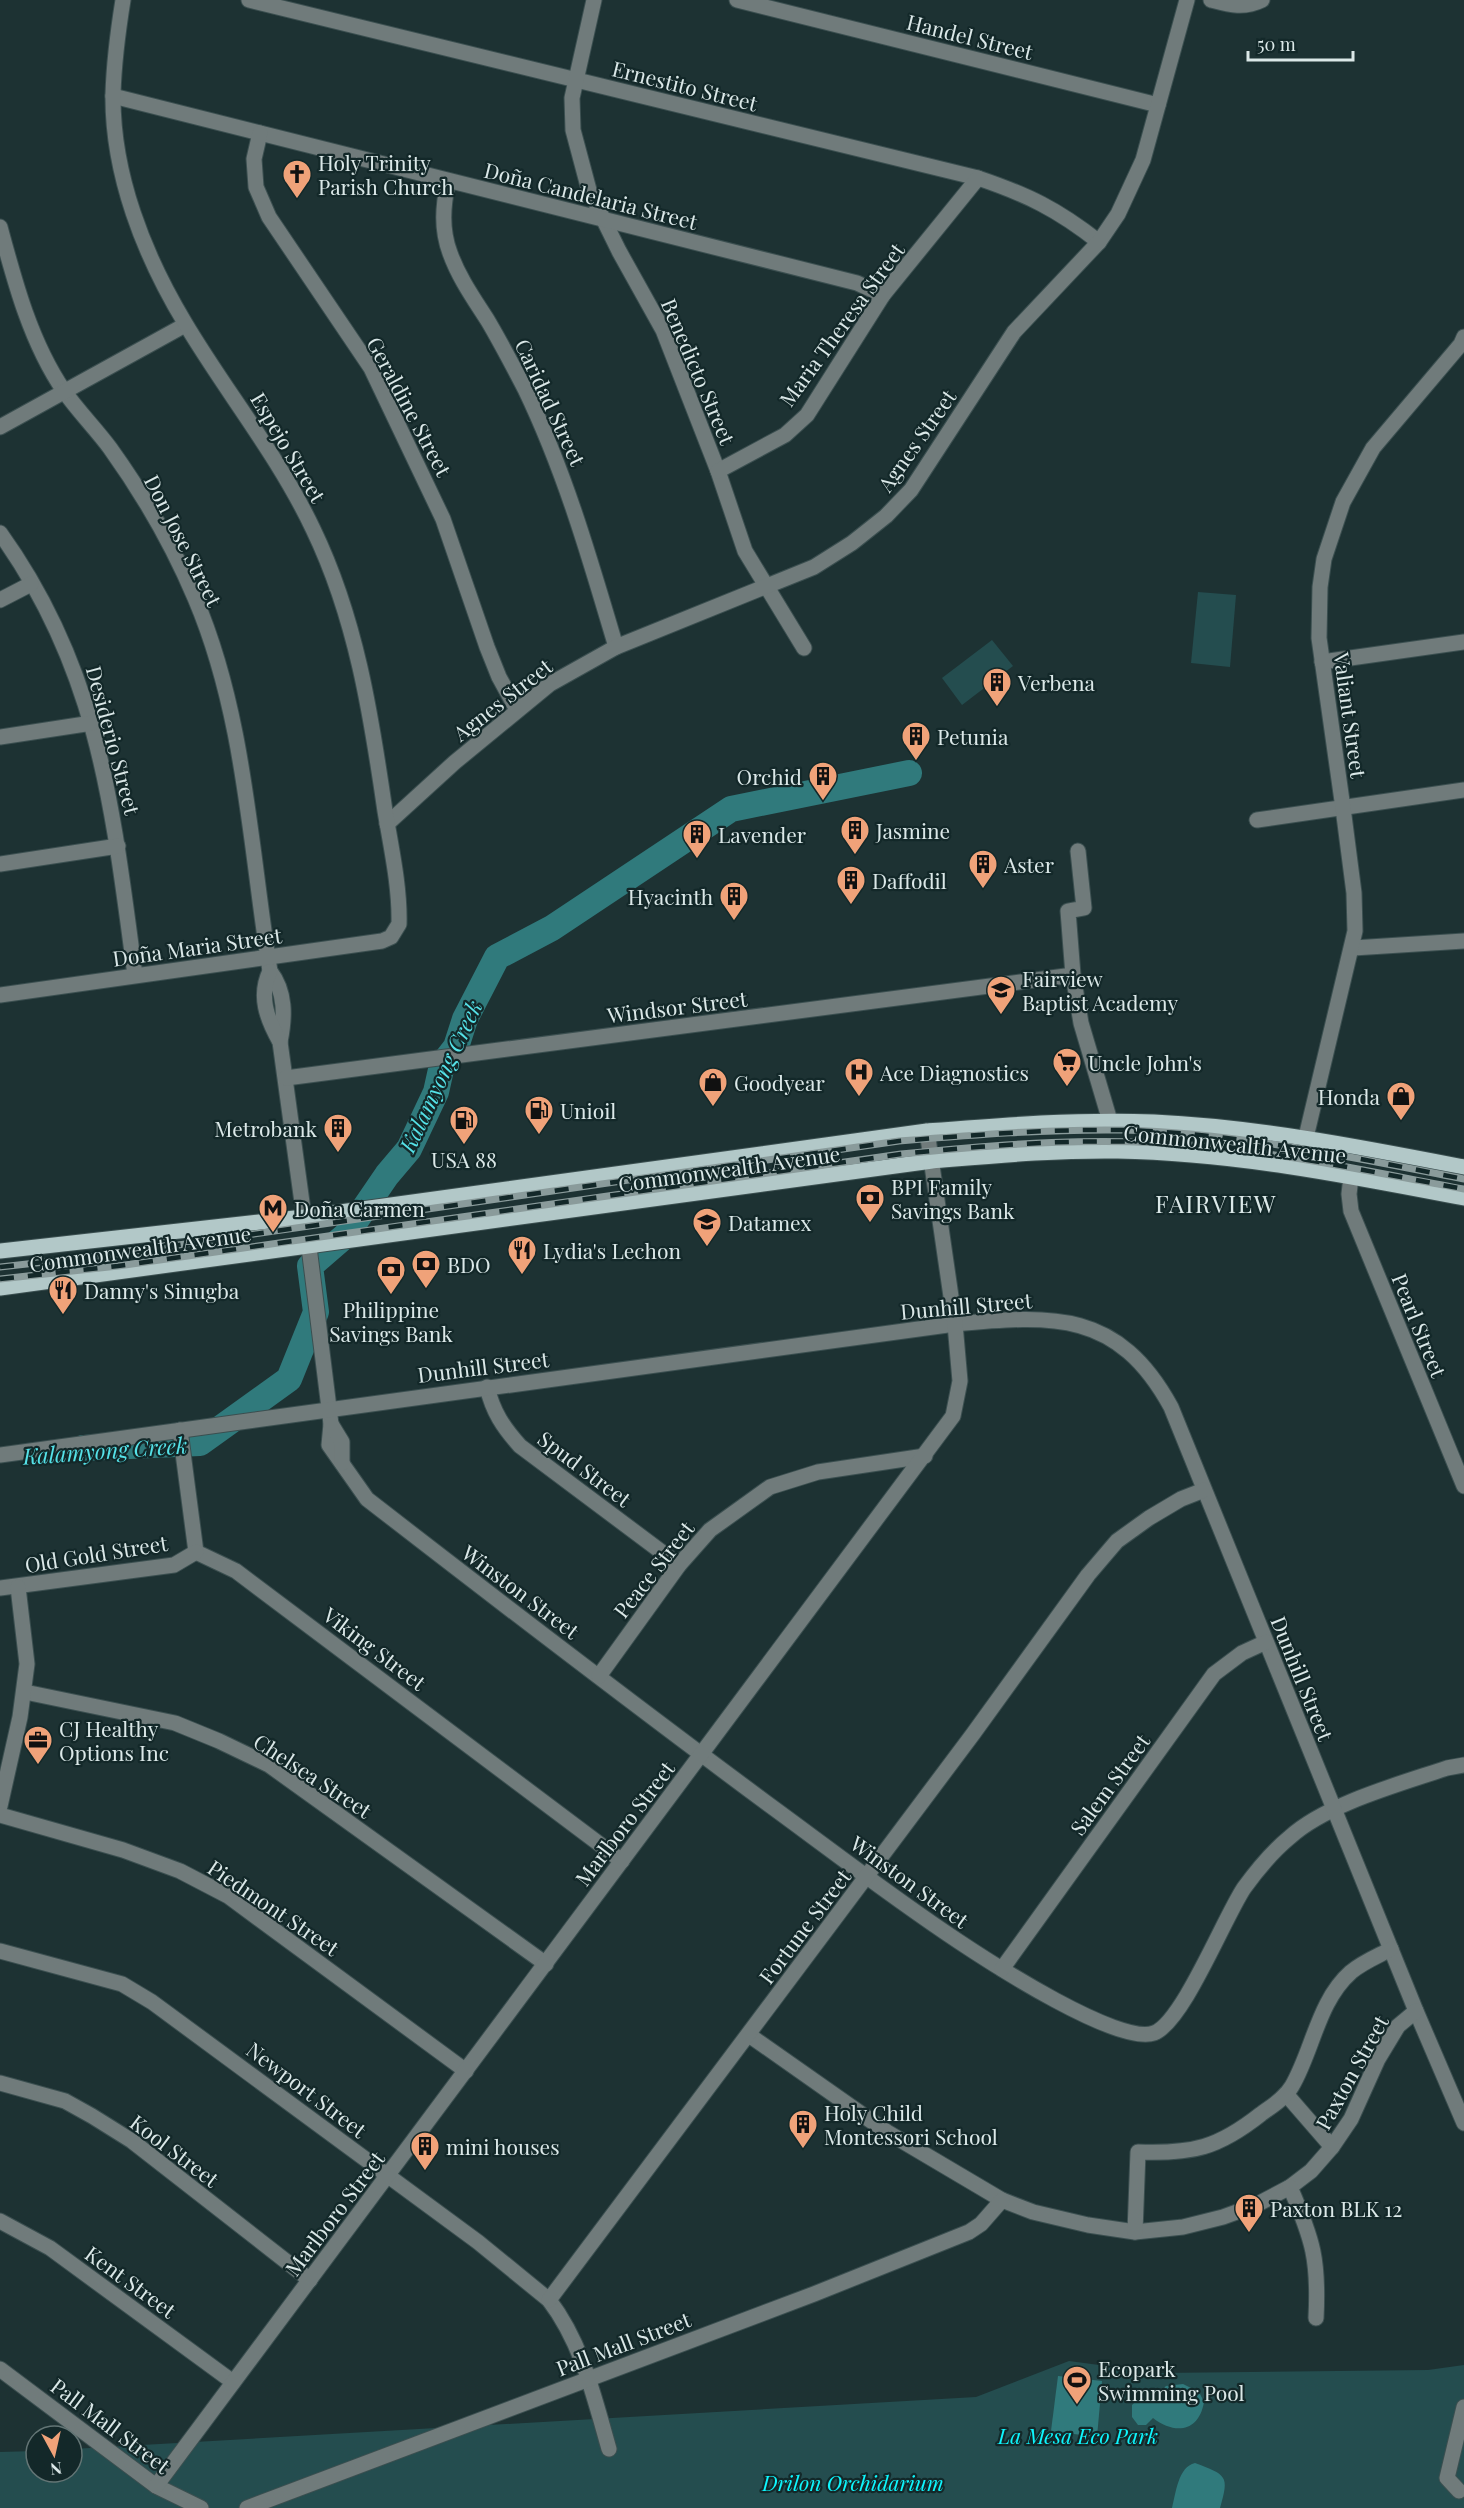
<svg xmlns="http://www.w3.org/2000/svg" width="1464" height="2508" viewBox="0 0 1464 2508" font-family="'Playfair Display',serif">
<rect width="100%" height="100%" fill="#1d3233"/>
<g fill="#244d4f">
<polygon points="1198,592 1236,595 1230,667 1191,663"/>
<polygon points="992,640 1013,666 962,705 942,678"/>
<polygon points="1069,2361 1159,2373 1428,2370 1464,2365 1464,2508 0,2508 0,2452 36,2451 36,2472 72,2472 72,2449 976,2397"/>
</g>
<g fill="#307a7c">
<polygon points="1058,2376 1102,2381 1097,2437 1051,2431"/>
<path d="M1183,2384L1199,2392L1204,2402C1199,2432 1175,2435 1153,2418L1146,2425H1138L1132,2417V2405L1139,2398L1151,2401L1166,2386Z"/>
<path d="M1195,2463C1226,2475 1230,2475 1220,2508H1172C1176,2493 1178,2467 1195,2463Z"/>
</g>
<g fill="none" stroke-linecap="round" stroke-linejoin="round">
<polyline stroke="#307a7c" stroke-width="26" points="83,1448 200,1443 289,1379 316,1312 310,1266 346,1235 387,1175 409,1149 436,1092 442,1065 456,1047 465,1019 497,957 552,928 731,809 909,773"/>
<g stroke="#3b4f50" stroke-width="17">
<g id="minor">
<path d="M249,0L978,178C1028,195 1057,209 1099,242"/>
<polyline points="594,0 572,98 573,130 589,190 619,251 663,330 718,471 745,551 804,648"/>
<polyline points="737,0 1158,105"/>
<path d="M1211,0C1230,5 1244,9 1262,0"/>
<polyline points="113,96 857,283 883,295"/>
<polyline points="260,133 254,159 256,187 269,217 371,368 443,519 487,647 499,677 517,710"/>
<path d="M448,182C443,206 441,229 450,253C459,278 474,299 488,321C501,343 513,366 525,389C565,472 590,559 616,647"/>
<path d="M0,227C15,283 31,343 64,391C78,411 96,429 110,448C143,494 173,546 195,598C245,715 250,847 270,971C286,992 285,1017 280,1042"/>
<polyline points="0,427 185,325"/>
<polyline points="718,471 785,435 807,415 883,295 978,178"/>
<path d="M0,533C100,672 113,812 135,975"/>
<polyline points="0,600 31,584"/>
<polyline points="1322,662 1464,642"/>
<polyline points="0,737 92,723"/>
<polyline points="1257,820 1464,790"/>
<polyline points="387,824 455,762 550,684 616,647 814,567 852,543 886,516 911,490 1014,332 1099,242 1118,214 1143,160 1187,0"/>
<polyline points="1078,851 1084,908 1068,911 1073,975 1081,1023 1110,1121"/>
<polyline points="0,864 118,846"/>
<polyline points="1353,948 1464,941"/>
<path d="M270,971C258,996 267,1019 280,1042L304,1217"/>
<path d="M0,995L382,941L391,937L399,924C400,887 391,847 385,811C371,714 356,618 313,529C278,455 226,392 185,323C144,255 112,174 113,94C114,62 118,31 123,0"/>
<polyline points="286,1078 1073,975"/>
<polyline points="1306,1137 1355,931 1354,893 1343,808 1319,638 1320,587 1324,559 1343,502 1373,448 1461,344 1464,337"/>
<polyline points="1351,1177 1349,1194 1351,1211 1464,1486"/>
<path d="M309,1247L331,1424L329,1445L367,1499C500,1602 633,1704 768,1804C831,1850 893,1898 958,1941C991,1963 1119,2046 1154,2033C1183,2022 1224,1918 1244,1888C1257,1870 1273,1851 1290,1837C1326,1804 1400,1784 1447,1768L1464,1765"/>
<path d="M487,1387C493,1412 503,1427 520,1446L679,1565"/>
<polyline points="331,1424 342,1442 342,1463"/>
<polyline points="180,1430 196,1552 236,1571 622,1861"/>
<path d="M0,1455L955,1324C1053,1315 1118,1310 1171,1407L1416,2011L1464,2123"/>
<polyline points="0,1588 174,1565 196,1552"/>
<polyline points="599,1676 679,1565 710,1530 770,1487 818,1472 925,1456"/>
<polyline points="25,1692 175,1723 219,1741 269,1765 546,1964"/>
<polyline points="0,1806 20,1717 27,1664 18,1587"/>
<polyline points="0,1815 123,1850 180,1871 228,1896 466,2071"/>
<path d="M0,1951L122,1984L152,2002L478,2242L549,2300C582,2343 594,2397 609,2449"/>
<polyline points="1002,1969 1214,1674 1242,1653 1266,1642"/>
<polyline points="749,2035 887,2132 1002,2200 1033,2212 1088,2225 1135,2232 1183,2227 1223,2217 1256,2205 1290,2187 1311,2171 1332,2147 1351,2119 1378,2059 1398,2026 1416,2011"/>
<polyline points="0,2083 65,2101 92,2116 132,2141 310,2280"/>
<polyline points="1286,2094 1332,2147"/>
<path d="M1290,2187C1313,2240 1319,2260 1316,2318"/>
<polyline points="0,2221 50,2248 233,2382"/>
<path d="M1135,2232L1138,2152C1193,2154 1218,2148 1261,2114C1272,2106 1285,2098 1292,2086C1313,2050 1318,2001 1351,1972C1363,1962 1378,1956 1391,1949"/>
<polyline points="549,2300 973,1734 1088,1575 1117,1541 1149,1518 1181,1499 1204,1490"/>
<polyline points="0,2369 156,2486 201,2508"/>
<polyline points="156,2486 953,1416 960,1381 955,1324 927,1131"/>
<polyline points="1459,2491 1447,2478 1464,2407"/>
<polyline points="247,2508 814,2294 969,2232 981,2224 1002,2200"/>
</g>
</g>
<g stroke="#3b4f50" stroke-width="17">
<g id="major">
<path d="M0,1251L304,1217L927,1131C1003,1125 1078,1119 1154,1122C1259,1127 1361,1147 1464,1167"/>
<path d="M0,1288L932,1161C993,1156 1056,1150 1118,1151C1234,1153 1350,1176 1464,1198"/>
</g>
</g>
<use href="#minor" stroke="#707b7b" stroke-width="15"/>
<use href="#major" stroke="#b2c8c8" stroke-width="15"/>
<g stroke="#8a9b9b" stroke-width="7">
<g id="rail">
<path d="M0,1267L116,1254L899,1141C973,1135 1047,1129 1122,1130C1237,1133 1351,1157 1464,1179"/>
<path d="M0,1279L118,1266L901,1154C1001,1144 1102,1136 1202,1146C1290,1154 1377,1173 1464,1189"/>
</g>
</g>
<use href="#rail" stroke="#132829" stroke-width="4.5" stroke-dasharray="14" stroke-linecap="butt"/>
</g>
<defs>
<g id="church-pin" transform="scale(1.5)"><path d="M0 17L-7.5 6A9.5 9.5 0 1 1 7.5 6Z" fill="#f0a279" stroke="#132829"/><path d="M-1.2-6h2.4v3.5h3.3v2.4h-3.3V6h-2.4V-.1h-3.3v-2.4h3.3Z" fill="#111"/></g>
<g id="building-pin" transform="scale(1.5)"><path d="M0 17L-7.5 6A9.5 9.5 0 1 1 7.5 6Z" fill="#f0a279" stroke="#132829"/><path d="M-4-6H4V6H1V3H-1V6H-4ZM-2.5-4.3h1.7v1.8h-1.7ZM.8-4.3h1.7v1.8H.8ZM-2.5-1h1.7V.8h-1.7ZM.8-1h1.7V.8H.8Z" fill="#111"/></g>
<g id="school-pin" transform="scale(1.5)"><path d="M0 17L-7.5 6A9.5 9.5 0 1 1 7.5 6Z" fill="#f0a279" stroke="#132829"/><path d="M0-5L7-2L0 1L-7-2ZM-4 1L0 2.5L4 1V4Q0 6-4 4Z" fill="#111"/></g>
<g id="supermarket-pin" transform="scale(1.5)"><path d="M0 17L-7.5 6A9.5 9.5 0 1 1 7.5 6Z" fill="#f0a279" stroke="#132829"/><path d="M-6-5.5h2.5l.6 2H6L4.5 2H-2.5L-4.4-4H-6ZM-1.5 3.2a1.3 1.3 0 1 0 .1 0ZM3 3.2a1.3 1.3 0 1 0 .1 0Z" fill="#111"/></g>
<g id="hospital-pin" transform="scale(1.5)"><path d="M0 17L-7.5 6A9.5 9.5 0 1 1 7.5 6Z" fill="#f0a279" stroke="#132829"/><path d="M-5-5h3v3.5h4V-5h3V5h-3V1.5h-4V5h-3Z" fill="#111"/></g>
<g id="shop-pin" transform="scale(1.5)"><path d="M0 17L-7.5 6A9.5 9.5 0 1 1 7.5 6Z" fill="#f0a279" stroke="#132829"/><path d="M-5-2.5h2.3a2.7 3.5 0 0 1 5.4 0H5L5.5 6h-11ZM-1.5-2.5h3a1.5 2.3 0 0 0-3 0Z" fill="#111"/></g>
<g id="fuel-pin" transform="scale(1.5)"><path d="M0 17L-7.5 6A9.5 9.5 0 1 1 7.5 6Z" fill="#f0a279" stroke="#132829"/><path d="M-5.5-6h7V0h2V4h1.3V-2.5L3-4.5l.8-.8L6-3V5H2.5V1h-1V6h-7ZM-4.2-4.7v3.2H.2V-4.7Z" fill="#111"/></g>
<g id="bank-pin" transform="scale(1.5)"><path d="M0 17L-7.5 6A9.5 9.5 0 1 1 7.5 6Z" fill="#f0a279" stroke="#132829"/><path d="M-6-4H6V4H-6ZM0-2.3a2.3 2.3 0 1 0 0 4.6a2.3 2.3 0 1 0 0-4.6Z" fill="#111"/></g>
<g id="metro-pin" transform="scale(1.5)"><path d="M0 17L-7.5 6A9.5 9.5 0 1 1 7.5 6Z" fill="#f0a279" stroke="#132829"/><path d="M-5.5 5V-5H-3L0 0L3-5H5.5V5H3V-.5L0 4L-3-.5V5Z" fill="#111"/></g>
<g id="university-pin" transform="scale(1.5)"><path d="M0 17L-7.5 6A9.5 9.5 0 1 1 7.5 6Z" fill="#f0a279" stroke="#132829"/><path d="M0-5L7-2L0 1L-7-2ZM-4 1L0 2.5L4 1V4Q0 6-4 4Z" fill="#111"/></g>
<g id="restaurant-pin" transform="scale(1.5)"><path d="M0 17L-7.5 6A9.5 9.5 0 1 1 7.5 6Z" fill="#f0a279" stroke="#132829"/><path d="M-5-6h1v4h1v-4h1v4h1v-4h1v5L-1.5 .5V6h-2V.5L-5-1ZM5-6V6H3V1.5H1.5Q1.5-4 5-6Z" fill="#111"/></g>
<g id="office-pin" transform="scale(1.5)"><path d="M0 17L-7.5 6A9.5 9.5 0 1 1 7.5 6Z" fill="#f0a279" stroke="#132829"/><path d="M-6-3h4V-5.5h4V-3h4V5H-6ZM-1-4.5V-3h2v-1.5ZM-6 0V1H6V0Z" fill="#111"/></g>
<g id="stadium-pin" transform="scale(1.5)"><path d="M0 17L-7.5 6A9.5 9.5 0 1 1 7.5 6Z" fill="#f0a279" stroke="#132829"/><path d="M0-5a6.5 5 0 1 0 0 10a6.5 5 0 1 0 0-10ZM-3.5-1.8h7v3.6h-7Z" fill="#111"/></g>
</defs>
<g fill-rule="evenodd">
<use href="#church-pin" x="297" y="174"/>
<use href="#building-pin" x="997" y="682"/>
<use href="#building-pin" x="916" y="736"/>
<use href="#building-pin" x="823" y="776"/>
<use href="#building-pin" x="855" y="830"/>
<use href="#building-pin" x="697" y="834"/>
<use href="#building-pin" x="983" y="864"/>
<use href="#building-pin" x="851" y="880"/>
<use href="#building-pin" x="734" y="896"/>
<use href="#school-pin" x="1001" y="990"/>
<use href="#supermarket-pin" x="1067" y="1062"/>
<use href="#hospital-pin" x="859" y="1072"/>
<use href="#shop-pin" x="713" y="1082"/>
<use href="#shop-pin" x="1401" y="1096"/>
<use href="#fuel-pin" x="539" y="1110"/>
<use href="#fuel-pin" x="464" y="1120"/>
<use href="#building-pin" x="338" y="1128"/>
<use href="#bank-pin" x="870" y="1198"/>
<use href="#metro-pin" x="273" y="1208"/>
<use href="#university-pin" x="707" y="1222"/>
<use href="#restaurant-pin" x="522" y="1250"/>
<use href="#bank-pin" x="426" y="1264"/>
<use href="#bank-pin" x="391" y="1270"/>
<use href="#restaurant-pin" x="63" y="1290"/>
<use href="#office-pin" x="38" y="1740"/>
<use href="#building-pin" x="803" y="2124"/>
<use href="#building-pin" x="425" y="2146"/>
<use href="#building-pin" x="1249" y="2208"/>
<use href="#stadium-pin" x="1077" y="2380"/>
</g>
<g text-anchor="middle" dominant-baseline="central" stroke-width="4.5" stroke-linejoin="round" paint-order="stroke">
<g font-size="21" fill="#dbe8e8" stroke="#132829">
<text transform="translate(970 36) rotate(14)">Handel Street</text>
<text transform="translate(685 85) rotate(14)">Ernestito Street</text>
<text transform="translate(591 195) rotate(14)">Doña Candelaria Street</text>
<text transform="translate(841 324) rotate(-54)">Maria Theresa Street</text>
<text transform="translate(699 371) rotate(67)">Benedicto Street</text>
<text transform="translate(551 402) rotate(65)">Caridad Street</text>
<text transform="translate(410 406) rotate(62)">Geraldine Street</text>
<text transform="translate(916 440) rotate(-55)">Agnes Street</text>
<text transform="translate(289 447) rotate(59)">Espejo Street</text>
<text transform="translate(184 540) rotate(63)">Don Jose Street</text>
<text transform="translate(502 699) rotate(-38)">Agnes Street</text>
<text transform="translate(1351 715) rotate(82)">Valiant Street</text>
<text transform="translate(114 740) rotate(75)">Desiderio Street</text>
<text transform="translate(197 946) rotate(-8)">Doña Maria Street</text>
<text transform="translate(677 1006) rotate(-7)">Windsor Street</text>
<text transform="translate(1235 1143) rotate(6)">Commonwealth Avenue</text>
<text transform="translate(729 1168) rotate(-8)">Commonwealth Avenue</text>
<text transform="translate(140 1248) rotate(-8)">Commonwealth Avenue</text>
<text transform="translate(966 1305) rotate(-5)">Dunhill Street</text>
<text transform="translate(1420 1325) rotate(68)">Pearl Street</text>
<text transform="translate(483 1366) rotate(-7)">Dunhill Street</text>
<text transform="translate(585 1468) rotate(37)">Spud Street</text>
<text transform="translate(96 1553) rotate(-9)">Old Gold Street</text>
<text transform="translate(653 1569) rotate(-52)">Peace Street</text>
<text transform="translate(521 1591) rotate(37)">Winston Street</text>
<text transform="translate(375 1648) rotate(37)">Viking Street</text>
<text transform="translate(1303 1678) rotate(68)">Dunhill Street</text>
<text transform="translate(313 1775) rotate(33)">Chelsea Street</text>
<text transform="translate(1109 1784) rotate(-54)">Salem Street</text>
<text transform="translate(624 1823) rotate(-53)">Marlboro Street</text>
<text transform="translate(910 1881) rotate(36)">Winston Street</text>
<text transform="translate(274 1907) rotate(34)">Piedmont Street</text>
<text transform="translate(804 1926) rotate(-53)">Fortune Street</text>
<text transform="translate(1351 2072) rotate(-61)">Paxton Street</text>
<text transform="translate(307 2089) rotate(37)">Newport Street</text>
<text transform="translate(175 2150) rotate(37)">Kool Street</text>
<text transform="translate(334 2213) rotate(-53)">Marlboro Street</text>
<text transform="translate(131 2281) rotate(36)">Kent Street</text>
<text transform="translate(623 2343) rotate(-21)">Pall Mall Street</text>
<text transform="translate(111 2425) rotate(37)">Pall Mall Street</text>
</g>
<g font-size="21" fill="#dbe8e8" stroke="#132829" text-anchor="start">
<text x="318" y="162">Holy Trinity<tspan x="318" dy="24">Parish Church</tspan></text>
<text x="1018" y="682">Verbena</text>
<text x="937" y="736">Petunia</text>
<text x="802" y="776" text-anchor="end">Orchid</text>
<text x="876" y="830">Jasmine</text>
<text x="718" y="834">Lavender</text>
<text x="1004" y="864">Aster</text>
<text x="872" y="880">Daffodil</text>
<text x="713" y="896" text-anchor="end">Hyacinth</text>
<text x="1022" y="978">Fairview<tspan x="1022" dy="24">Baptist Academy</tspan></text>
<text x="1088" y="1062">Uncle John's</text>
<text x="880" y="1072">Ace Diagnostics</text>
<text x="734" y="1082">Goodyear</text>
<text x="1380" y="1096" text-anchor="end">Honda</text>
<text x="560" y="1110">Unioil</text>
<text x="317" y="1128" text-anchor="end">Metrobank</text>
<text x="464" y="1159" text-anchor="middle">USA 88</text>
<text x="891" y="1186">BPI Family<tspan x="891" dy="24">Savings Bank</tspan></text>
<text x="294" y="1208">Doña Carmen</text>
<text x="728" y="1222">Datamex</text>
<text x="543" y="1250">Lydia's Lechon</text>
<text x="447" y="1264">BDO</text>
<text x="84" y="1290">Danny's Sinugba</text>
<text x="391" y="1309" text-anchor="middle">Philippine<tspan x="391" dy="24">Savings Bank</tspan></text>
<text x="59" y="1728">CJ Healthy<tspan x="59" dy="24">Options Inc</tspan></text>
<text x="824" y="2112">Holy Child<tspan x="824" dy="24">Montessori School</tspan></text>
<text x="446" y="2146">mini houses</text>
<text x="1270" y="2208">Paxton BLK 12</text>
<text x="1098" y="2368">Ecopark<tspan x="1098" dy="24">Swimming Pool</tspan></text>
</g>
<g font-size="21" font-style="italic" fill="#0ef7fe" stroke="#132829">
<text x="1078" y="2435">La Mesa Eco Park</text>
<text x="853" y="2482">Drilon Orchidarium</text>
</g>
<g font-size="22" font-style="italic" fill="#55e2e8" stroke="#132829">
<text transform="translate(440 1076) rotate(-65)">Kalamyong Creek</text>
<text transform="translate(105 1450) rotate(-4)">Kalamyong Creek</text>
</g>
<g font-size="24" letter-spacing="1.5" fill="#dbe8e8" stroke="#132829">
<text x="1216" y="1203">FAIRVIEW</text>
</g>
</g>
<g transform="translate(54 2454) rotate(172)"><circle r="28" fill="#132829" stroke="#637575" stroke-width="1.5"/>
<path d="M0-4.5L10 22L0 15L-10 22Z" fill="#f0a279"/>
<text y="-9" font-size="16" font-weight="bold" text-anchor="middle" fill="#dbe8e8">N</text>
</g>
<path d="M1248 51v9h105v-9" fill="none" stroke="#dbe8e8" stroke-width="3"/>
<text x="1257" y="51" font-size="18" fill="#dbe8e8" stroke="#132829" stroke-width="4.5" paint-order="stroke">50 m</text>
</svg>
